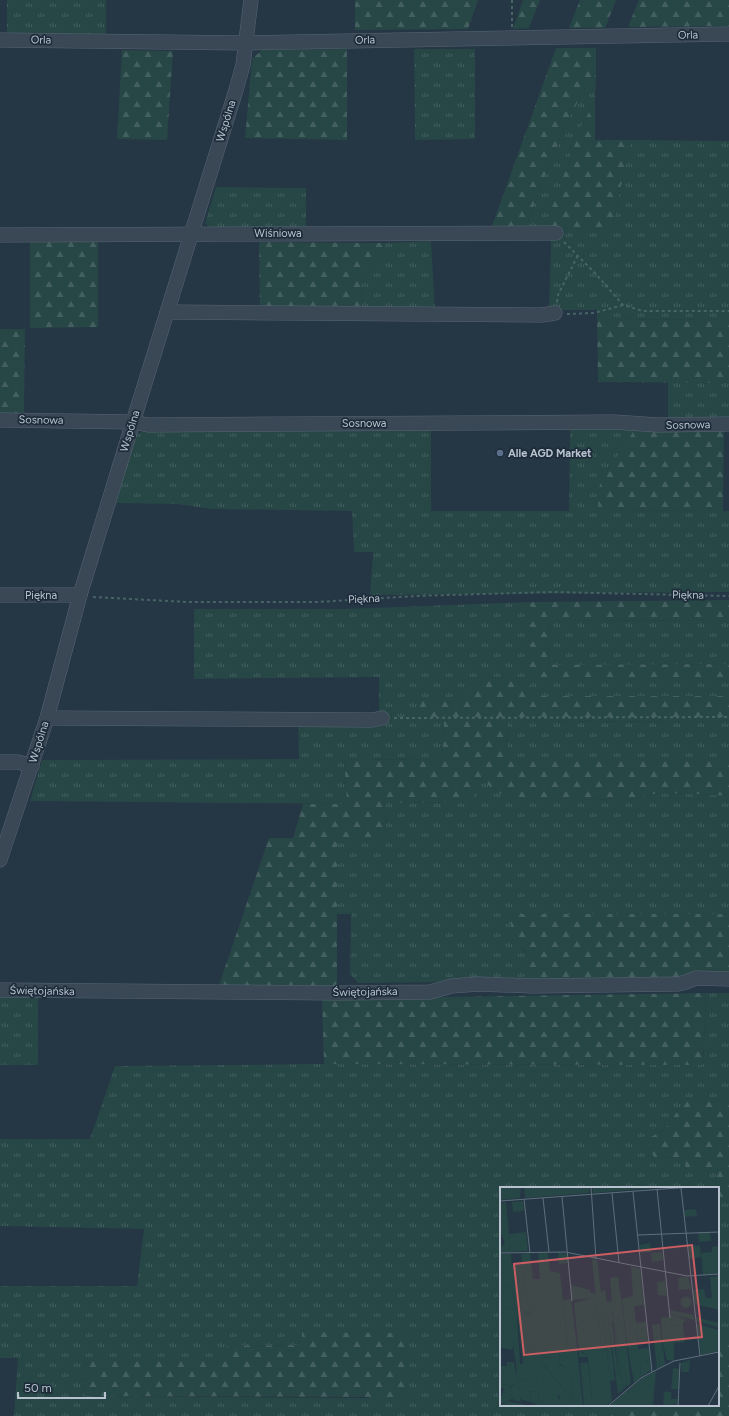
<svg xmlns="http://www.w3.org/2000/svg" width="729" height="1416" viewBox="0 0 729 1416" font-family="Figtree,sans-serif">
<defs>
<pattern id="grass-tufts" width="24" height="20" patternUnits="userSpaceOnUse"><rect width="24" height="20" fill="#274646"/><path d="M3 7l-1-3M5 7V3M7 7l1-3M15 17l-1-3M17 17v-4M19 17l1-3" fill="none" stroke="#445f60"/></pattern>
<pattern id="forest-firs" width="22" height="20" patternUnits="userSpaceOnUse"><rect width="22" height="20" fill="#274646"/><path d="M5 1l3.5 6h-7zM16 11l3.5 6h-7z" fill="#445f60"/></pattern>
</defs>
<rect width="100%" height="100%" fill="#253645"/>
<g fill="url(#grass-tufts)" fill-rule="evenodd">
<polygon points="7,0 106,0 106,35 7,34"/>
<polygon points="414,49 475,49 475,139 415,140"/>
<polygon points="596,74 595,101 581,127 612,228 631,140 729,141 729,320 597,319 597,310 549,310 551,242 545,227 526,227 561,135 581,95"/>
<polygon points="216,187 306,188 306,229 211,229 205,223"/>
<polygon points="431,241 435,310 362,310 361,283 367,272 377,265 384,243"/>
<polygon points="668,382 729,383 729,418 668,418"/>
<polygon points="570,427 634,429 629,442 607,470 598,510 729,511 729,592 370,595 373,552 354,552 352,511 212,509 177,504 116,503 136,434 141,432 431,428 431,511 569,511"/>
<polygon points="531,602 531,678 729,678 729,696 530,696 530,678 470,677 471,697 444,722 442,760 344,759 347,804 30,801 42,760 299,759 298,726 379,716 379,677 194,679 194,609 345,609"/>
<polygon points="550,620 729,621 729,664 548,666"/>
<polygon points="729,721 729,761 508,761 507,722"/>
<polygon points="473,778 485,783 499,793 535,798 625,800 658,793 701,794 729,796 729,914 510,914 522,949 530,956 530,981 358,983 350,974 351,914 336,914 337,838 385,838 386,803 474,802"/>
<path d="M706,993H729V1099L688,1102L677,1112L665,1129L651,1137L654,1157L685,1158L686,1170H716L717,1188H501V1405H626L610,1416H14L18,1358H0V1286H137L144,1229L0,1226V1139H90L115,1066L324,1064L703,1065ZM303,1332L370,1398L83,1396L86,1358H228V1346L302,1345Z"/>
<rect x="0" y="996" width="38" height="69"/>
<polygon points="718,1200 729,1200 729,1337 718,1344"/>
</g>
<g fill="url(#forest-firs)">
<polygon points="355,0 478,0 468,29 355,30"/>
<polygon points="523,0 540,0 529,28 513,29"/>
<polygon points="580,0 616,0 605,28 569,28"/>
<polygon points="639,0 729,0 729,26 628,27"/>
<polygon points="556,48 596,48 596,74 581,95 561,135 526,227 492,226"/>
<polygon points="347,49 347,140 245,138 252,59 262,50"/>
<polygon points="122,50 173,51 167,140 117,139"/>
<polygon points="595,101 595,140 631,140 612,228 545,227 581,127"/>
<polygon points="30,240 98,240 98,327 30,328"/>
<polygon points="259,242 384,243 377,265 367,272 361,283 362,310 260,310"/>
<polygon points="597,319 729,320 729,383 598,382"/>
<polygon points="0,329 25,329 24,413 0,413"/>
<path d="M634,429H724L723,511L598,510C599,503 597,495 599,488C606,466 625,450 634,429Z"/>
<polygon points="729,600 729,621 550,620 548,665 729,664 729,678 531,678 530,696 729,696 729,721 507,722 508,760 729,761 729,796 701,794 658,793 625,800 514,798 499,793 485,783 474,778 474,802 386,803 385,838 337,838 337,989 218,988 269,838 293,838 303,804 347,804 344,759 442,760 444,722 420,721 420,697 470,697 470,677 530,678 531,602"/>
<path d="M510,914H729V977L676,981H530V956C517,944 509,932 510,914Z"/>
<polygon points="706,993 703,1065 324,1064 322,999"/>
<polygon points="729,1099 729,1200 718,1200 716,1170 686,1170 684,1158 654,1157 649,1147 651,1137 665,1129 677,1112 688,1101"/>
<polygon points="302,1332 406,1333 406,1397 83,1396 86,1358 228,1358 227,1346 302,1345"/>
<polygon points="729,1337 729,1416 610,1416 626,1405 718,1405 718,1344"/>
</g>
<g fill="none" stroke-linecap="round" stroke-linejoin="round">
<g stroke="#586572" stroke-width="15">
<g id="minor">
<polyline points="0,40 246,43 729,34"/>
<polyline points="0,235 556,233"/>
<polyline points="167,312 542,315 555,313"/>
<polyline points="0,420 133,422 148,425 614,422 658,425 729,424"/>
<polyline points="0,595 80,595"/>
<polyline points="47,718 372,720 382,718"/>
<polyline points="0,762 18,762 32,766"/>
<polyline points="0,860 47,718 80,595 133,422 236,90 243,65 251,0"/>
<polyline points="0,990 340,993 430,992 452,986 478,984 532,986 678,984 686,982 696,978 729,979"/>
</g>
</g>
<g stroke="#476464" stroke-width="2" stroke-dasharray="3 3" stroke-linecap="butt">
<polyline points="512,0 512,27"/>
<polyline points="564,242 595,273 623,305 643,311 729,311"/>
<polyline points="557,302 558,295 578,255"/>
<polyline points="567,314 594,313 623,305"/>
<polyline points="93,597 187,602 317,602 416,596 551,592 729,596"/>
<polyline points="394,718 729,717"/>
</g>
<use href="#minor" stroke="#3a4755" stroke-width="14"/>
</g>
<circle fill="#5c6f8a" stroke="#1e2c3a" stroke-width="1.5" cx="500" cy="453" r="4"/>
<g text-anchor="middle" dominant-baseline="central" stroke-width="3.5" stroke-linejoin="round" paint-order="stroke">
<g font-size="11" fill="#b7c2ce" stroke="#1e2c3a">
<text transform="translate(688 35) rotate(-1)">Orla</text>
<text transform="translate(41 40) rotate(1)">Orla</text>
<text transform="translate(365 40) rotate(-1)">Orla</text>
<text transform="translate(226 121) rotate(-73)">Wspólna</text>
<text x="278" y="233">Wiśniowa</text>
<text transform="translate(41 420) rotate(1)">Sosnowa</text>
<text x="364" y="423">Sosnowa</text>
<text transform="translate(688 425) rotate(-1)">Sosnowa</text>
<text transform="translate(130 431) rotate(-73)">Wspólna</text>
<text x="41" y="595">Piękna</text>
<text transform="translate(688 595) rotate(1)">Piękna</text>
<text transform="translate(364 599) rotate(-3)">Piękna</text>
<text transform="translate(39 742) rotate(-73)">Wspólna</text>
<text transform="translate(42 991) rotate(1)">Świętojańska</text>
<text transform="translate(365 992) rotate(-1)">Świętojańska</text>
</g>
<g font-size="11" font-weight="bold" fill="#b7c2ce" stroke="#1e2c3a" text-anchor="start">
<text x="508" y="453">Alle AGD Market</text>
</g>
</g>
<g transform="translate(500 1187)">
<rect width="219" height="219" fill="#253645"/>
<path d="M26,45L28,64L11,65L9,47ZM200,58L201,70L189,72L188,59ZM58,65L67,67L68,76L59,77ZM30,66L33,92H40L38,66H48L50,84L60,86L68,160H77L83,219H74L42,177L49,203L59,207L57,219H40L38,204L30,205L31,215L22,213L19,208L17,194L29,192L35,168L20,150L17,123L18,148L0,135V120L15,123L13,104L0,95V67H11L12,78H22L21,67ZM18,87H23L30,127H22ZM59,156L64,165L59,166L60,177L70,184L73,213L41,174V170L52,171ZM92,72L97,73L101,105L105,103L107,115L112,114L110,91L118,90L124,133L114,134L120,189H118L113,126L103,124L96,112ZM131,79L140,82L144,118L134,119L136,136L146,135L147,143L136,140L138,162L128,163L122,112L133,109ZM180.5 115a5.5 5.5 0 1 1 11 0a5.5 5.5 0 1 1-11 0ZM91,111L96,117L98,128H101L99,133L105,185L109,184L103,132L108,131L115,193L110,194L112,214L106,219H93L88,170H79V163L84,167V134L76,137L74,116ZM171,127L191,134L171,130L172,138L183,139L185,155L174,156V174L167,173L163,158L165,178L160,180L158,169L163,168L161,131L169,130ZM122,135L128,195L126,200L123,197L116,136ZM19,158L20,178L16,177L13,159ZM190,173L189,185H182L181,176ZM150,174L151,184L141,190L140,175ZM173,181L180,182L179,202H171ZM14,197L11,199L10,207L16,214L12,212L0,217V209H2L4,201L0,202V198ZM164,205H171V212H178L177,217L163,219Z" fill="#274646" fill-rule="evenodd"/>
<path d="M0,0H21L20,11L0,13ZM24,0H90L89,6L25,11ZM93,0H167L93,6ZM23,14L24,24L13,25L12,15ZM6,15L11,65H0V58L3,59L5,56L0,45V16ZM196,22L197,29L185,30L184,23ZM198,46H210L211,54L199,55ZM150,56L151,65L141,66L140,58ZM219,59V86L203,88L201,66L212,65V60ZM162,65L163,73L152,75L151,66ZM18,87H23L30,126L22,127ZM219,89V123L195,117L193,103L204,102L206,111H212L210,90ZM188,90L191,102L179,103L178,91ZM165,94L167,109L158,108L157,95ZM0,95L13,104L15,123L0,120ZM71,98L90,103L91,106L95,107L96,112L101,111L103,123L110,120L114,133H124L131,196L128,199L126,197L122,135L116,136L123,197L126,200L118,207L108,131L103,132L109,184L104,185L99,133L101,128H98L96,117H92L91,111L72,113ZM112,134H114L120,189H118ZM71,112L77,160H68L63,113ZM170,123L194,128V133L171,127ZM171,129L184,133L187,134L183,135V139L172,138ZM196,130L219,136V141L197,134ZM84,134L88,166L86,167L79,163L76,137ZM0,135L13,142L18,148L19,158L13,159L12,163L0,160ZM160,137L163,168L158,169L160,180L157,182L152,138ZM197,137L219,143V164L201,168ZM136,140L147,143L148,155L138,156ZM38,146L39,154H33V158L30,159L24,148ZM20,150L35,168L37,198H29V192L17,194L16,177H23ZM57,155L63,159L64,165L59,166L60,178L70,183L73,213L41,174V170L52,171L51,164L55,163ZM149,161L150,174L140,175L141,190L134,196L128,163ZM7,175H14L21,215L16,214L10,207V202L14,197L0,198V179H7ZM88,175L92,212L99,219L84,218L80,176ZM41,176L62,201L74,219H57L56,212H60L59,207H52L49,203L44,202ZM156,184L153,219H109L141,192ZM38,204L40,219L31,215L30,205ZM7,214L23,217L24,219H0Z" fill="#274646" fill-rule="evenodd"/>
<path fill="none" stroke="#5f6e7c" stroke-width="1" d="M91,0L96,72M181,1L200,169M157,2L170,131M133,5L152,185M112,6L119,76M62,10L72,114M43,11L49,65M24,12L30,66M0,14L191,0M138,48L219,45M0,66L65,65L187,89L219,87M108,219L141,191L160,181L174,174L219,165M178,219L180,176M208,219L219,199"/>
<path fill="#cb5e62" fill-opacity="0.15" stroke="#cb5e62" stroke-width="2" d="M192,58L202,150L24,168L14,77Z"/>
<rect width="219" height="219" fill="none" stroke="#b7c2ce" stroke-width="2"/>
</g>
<path d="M18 1392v6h87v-6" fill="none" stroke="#b7c2ce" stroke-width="2"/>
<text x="24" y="1392" font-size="12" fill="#b7c2ce" stroke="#1e2c3a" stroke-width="3" paint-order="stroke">50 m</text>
</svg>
